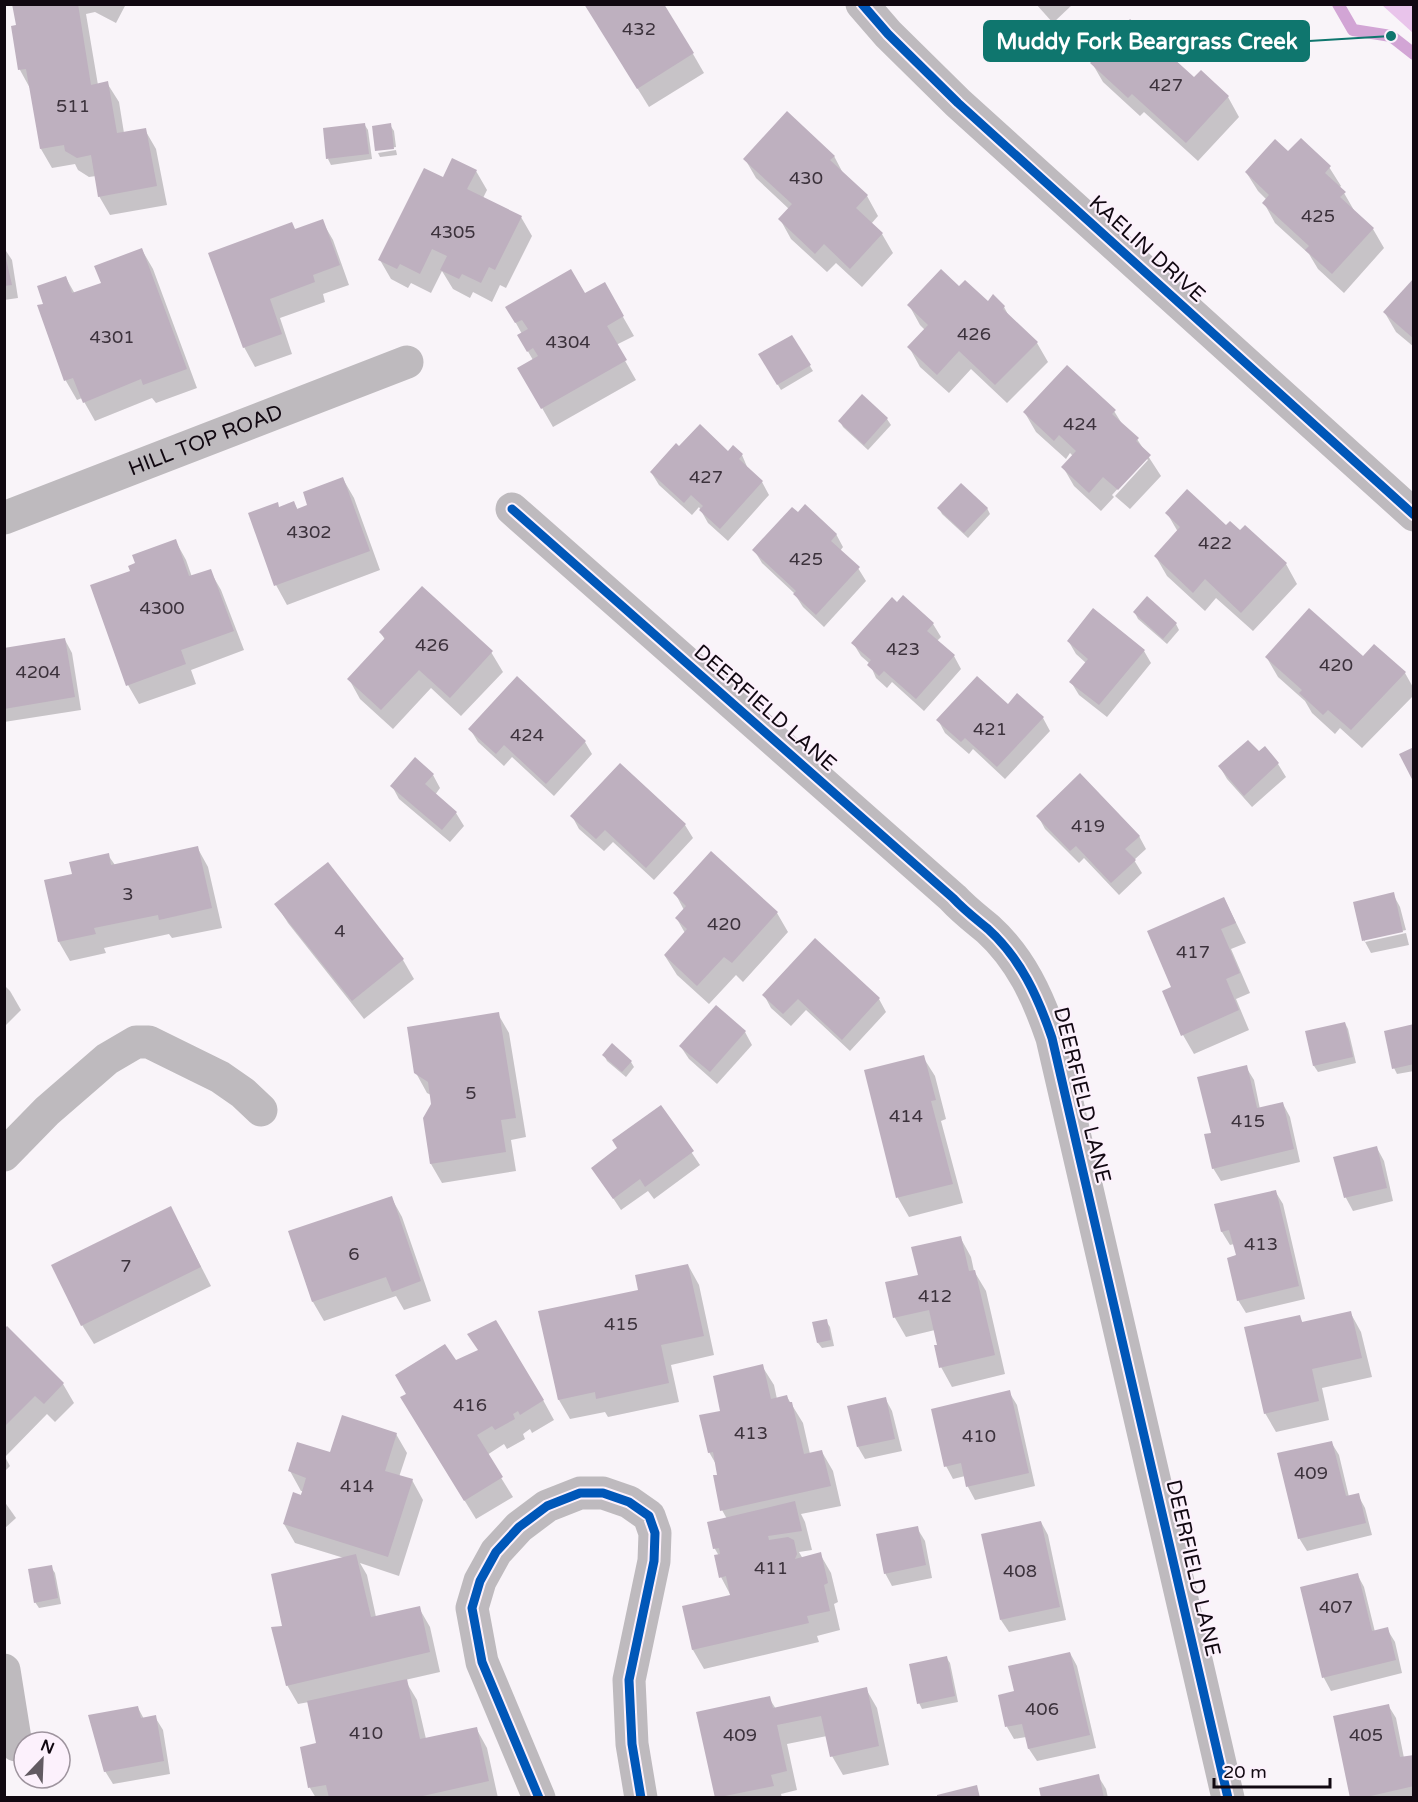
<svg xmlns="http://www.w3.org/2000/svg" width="1418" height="1802" viewBox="0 0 1418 1802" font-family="'Varela Round',sans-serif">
<rect width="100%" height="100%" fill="#f9f4f9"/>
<polygon fill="#e9c4eb" points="1382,5 1413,5 1413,33"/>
<g fill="#0003">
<polygon points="14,4 126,4 116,23 95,12 86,14 98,85 107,83 119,102 124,133 145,130 156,149 167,205 110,215 99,196 96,176 89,177 78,170 75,164 52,168 41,149 31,90 20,70 17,26"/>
<polygon points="585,4 693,54 704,73 649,107"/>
<polygon points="1036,4 1073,4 1053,23"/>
<polygon points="1092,63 1194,79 1201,72 1228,97 1239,117 1198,161 1144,112 1140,116 1103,82"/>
<polygon points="364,124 368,130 372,159 331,165 328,159"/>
<polygon points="390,125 394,131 396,147 377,150 377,151 374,127"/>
<polygon points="396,150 397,155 380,157 378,153"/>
<polygon points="1288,154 1329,167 1341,186 1339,188 1344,193 1355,212 1373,229 1384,248 1344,293 1318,269 1309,254 1275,223 1264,203 1267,200 1258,191 1246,172"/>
<polygon points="834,156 845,177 867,196 878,216 871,224 882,234 893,253 862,287 836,263 827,272 791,239 780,219 789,209 756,178 745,159"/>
<polygon points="476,171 487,190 483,198 521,217 532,236 506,288 500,285 492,302 473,292 470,298 453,289 442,271 431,293 411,283 408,288 391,279 380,260 443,179"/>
<polygon points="322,221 333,240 349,285 323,294 325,302 280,318 292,354 255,367 244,347 296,231"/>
<polygon points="4,248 12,260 18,298 4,300"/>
<polygon points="142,250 153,269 197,388 156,403 152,398 95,421 82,398 77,400 66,381 39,306 45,305 66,278 75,294 103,284"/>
<polygon points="1414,281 1414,347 1396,332 1385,313"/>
<polygon points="604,284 634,336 616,345 636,380 553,427 519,368 533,360 519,336 522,334 507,307 585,295"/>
<polygon points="959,288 988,303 1004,307 1010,318 1037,343 1048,362 1007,403 971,369 949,393 920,367 909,347 925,330 920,325 909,305"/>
<polygon points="792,337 813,371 781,390 760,355"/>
<polygon points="862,396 887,419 891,425 868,450 843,427 840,421"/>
<polygon points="1114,411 1124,427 1137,439 1161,476 1130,509 1115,496 1148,460 1146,458 1112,495 1114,497 1101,511 1074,486 1063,467 1073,456 1070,453 1066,459 1036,432 1025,413"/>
<polygon points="679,448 742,455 748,469 762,482 769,495 728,541 708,523 699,507 692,515 659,485 651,472"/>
<polygon points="343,479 354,498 380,570 287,605 276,585 280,508 294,503 298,510 309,506"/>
<polygon points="939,508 987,508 990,514 968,538 942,514"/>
<polygon points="1167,513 1240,532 1286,564 1297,584 1253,631 1216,598 1205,611 1167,576 1156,557 1178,532"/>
<polygon points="836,534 843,547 840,551 858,568 866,581 824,627 803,607 794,593 762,563 754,550"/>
<polygon points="175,540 186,560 192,577 210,571 221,590 244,650 191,670 196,684 139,704 128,685 132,572"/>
<polygon points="903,597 933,624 941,637 937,641 954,656 961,669 924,711 892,682 887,688 876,678 870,664 861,656 853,643"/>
<polygon points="1135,613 1176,624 1179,630 1167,644 1138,619"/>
<polygon points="381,633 491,652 503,672 461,716 431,688 393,729 360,699 349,679 385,640"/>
<polygon points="65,640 72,653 81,710 4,722 4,649"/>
<polygon points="1069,642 1144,651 1151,663 1107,717 1079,695 1071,682 1086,663 1076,654"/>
<polygon points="1267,658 1363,658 1405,673 1414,689 1414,695 1362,748 1340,728 1335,734 1312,713 1305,701 1278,677"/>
<polygon points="1008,706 1043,718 1050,731 1005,779 973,749 969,754 945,733 938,720"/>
<polygon points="470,729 585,742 592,754 554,796 512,757 504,766 478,742"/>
<polygon points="1264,748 1278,764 1286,777 1252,807 1227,779 1220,767 1258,753"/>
<polygon points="620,765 685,825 693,838 654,880 613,842 604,851 579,829 572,816"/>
<polygon points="433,775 440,788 435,795 456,813 464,826 450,842 399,799 392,786"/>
<polygon points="1038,816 1139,836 1146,849 1134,860 1142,873 1119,895 1084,858 1079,863 1045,829"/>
<polygon points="197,847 208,867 222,928 172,938 169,934 104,948 106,953 70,961 59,942 74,875 108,855 115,865"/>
<polygon points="327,864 403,960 414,979 364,1019 288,923 276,904"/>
<polygon points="675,893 777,913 788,932 743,982 736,975 709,1004 677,975 665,956 685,933 677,919 684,910"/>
<polygon points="1393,894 1400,907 1406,930 1365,939 1365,942 1406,933 1409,945 1371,953 1364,940"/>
<polygon points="1224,898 1246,943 1231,949 1250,993 1236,999 1249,1030 1194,1054 1183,1035 1173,988"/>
<polygon points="4,985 10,991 21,1010 4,1027"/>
<polygon points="764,995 879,999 886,1012 850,1051 806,1010 791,1026 771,1008"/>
<polygon points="498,1014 509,1033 526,1137 511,1140 516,1171 442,1183 431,1164 431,1095 427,1093 416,1073"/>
<polygon points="1345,1023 1348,1029 1356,1063 1318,1072 1314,1066 1306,1032"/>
<polygon points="1414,1026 1414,1071 1397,1074 1394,1068"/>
<polygon points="745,1032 752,1045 717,1084 689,1059 681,1047"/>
<polygon points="604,1055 631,1062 634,1067 626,1077 607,1061"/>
<polygon points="923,1057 935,1076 946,1119 941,1121 963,1203 909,1217 898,1198 866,1071"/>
<polygon points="1246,1067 1254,1080 1260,1109 1283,1104 1290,1117 1300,1162 1221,1181 1213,1168 1213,1134"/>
<polygon points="661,1107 700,1165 654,1199 648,1191 621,1210 593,1168 619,1149"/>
<polygon points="1377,1148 1384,1161 1393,1201 1353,1211 1346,1198 1335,1158"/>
<polygon points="1275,1191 1283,1204 1305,1299 1246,1313 1238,1300 1238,1257 1234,1244 1230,1245 1222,1232 1216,1205"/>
<polygon points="391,1197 402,1217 431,1301 404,1310 396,1296 324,1321 313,1302 290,1232"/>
<polygon points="171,1208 211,1286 94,1344 82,1325"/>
<polygon points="960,1237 971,1257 974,1271 986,1291 1005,1374 952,1387 941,1367 935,1330 906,1337 895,1318 887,1283 920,1276"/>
<polygon points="688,1265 699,1285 714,1355 671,1365 679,1402 608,1417 605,1412 570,1419 559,1400 540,1313 640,1291"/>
<polygon points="1350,1312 1361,1332 1372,1377 1322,1388 1329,1420 1276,1432 1265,1413 1299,1317 1303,1323"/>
<polygon points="826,1321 830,1327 834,1346 822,1348 818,1343"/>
<polygon points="4,1331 63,1384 74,1403 55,1422 47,1414 5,1457 10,1466 4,1472"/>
<polygon points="479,1351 543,1400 554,1420 532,1433 530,1429 523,1434 525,1439 507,1449 504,1444 487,1455 513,1497 476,1519 413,1417 456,1362"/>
<polygon points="762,1366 774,1385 777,1399 787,1397 803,1423 810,1454 822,1452 833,1471 841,1506 801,1514 805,1522 812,1550 799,1552 803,1559 820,1554 831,1573 838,1602 834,1604 840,1630 817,1636 819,1642 704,1669 693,1650 684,1607 731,1596 721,1577 719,1556 715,1549 709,1523 727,1519 722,1510 717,1466 709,1452 722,1412"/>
<polygon points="1009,1392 1017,1405 1035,1486 975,1500 968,1487 965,1476 953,1479 946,1466"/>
<polygon points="885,1398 892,1411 902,1451 865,1459 858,1447"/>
<polygon points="396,1434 407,1453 399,1477 412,1480 423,1500 399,1576 360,1563 367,1575 376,1617 419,1608 430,1627 440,1672 405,1680 417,1700 426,1739 476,1728 487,1748 498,1798 316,1798 310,1788 318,1744 309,1702 298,1704 287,1685 284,1627 344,1558 295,1543 284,1524 303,1491 301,1491 290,1471 331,1453"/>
<polygon points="1331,1442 1339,1455 1349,1497 1358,1495 1365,1508 1372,1535 1307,1551 1299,1538"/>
<polygon points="4,1501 16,1518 4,1529"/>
<polygon points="1041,1522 1048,1535 1066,1620 1009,1632 1001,1620"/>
<polygon points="917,1528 925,1541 932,1578 892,1586 885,1573"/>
<polygon points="51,1567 55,1573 61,1604 39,1608 35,1602"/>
<polygon points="1357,1574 1364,1587 1375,1632 1387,1629 1395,1642 1402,1673 1331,1691 1324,1678 1302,1588"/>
<polygon points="1070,1653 1077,1666 1096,1748 1037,1761 1029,1749 1026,1737 1014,1739 1007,1727 1016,1692"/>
<polygon points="946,1657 950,1663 958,1702 922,1709 919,1703"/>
<polygon points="866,1689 877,1708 889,1765 843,1775 832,1756 827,1736 787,1744 797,1790 781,1794 782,1798 717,1798 769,1698 776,1709"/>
<polygon points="1388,1705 1396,1718 1404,1758 1414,1756 1414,1798 1352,1798"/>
<polygon points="138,1708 144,1719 155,1717 163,1730 170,1774 113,1784 105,1771"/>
<polygon points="1098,1776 1106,1789 1108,1798 1043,1798"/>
</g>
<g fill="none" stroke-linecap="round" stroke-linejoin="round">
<polyline stroke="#d2a5d5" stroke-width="12" points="1338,4 1353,30 1391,36 1414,54"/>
</g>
<g fill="#beb0bf">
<polygon points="12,4 78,4 91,85 108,81 117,133 146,128 157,186 98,197 91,155 77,158 65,151 64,145 40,149 26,69 18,70 11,26 16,25"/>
<polygon points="584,4 664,4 694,53 637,89"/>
<polygon points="1130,19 1194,77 1201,70 1229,96 1186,143 1132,94 1128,98 1090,63"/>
<polygon points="787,111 835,156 830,160 868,195 856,208 883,233 850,269 824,244 815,254 778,219 792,204 743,159"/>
<polygon points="365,123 369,154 326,159 323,128"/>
<polygon points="391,123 394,149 375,151 372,126"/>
<polygon points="1301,138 1331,166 1325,173 1346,192 1340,197 1374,228 1332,274 1305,250 1309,246 1262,203 1269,195 1245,172 1275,139 1288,151"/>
<polygon points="452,158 477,170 467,189 522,216 495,270 489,267 481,283 462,274 459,279 440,270 447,256 432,249 420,274 400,264 397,269 378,260 424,168 443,177"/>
<polygon points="323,219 340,265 313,275 315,282 270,299 282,334 243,348 208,253 292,222 295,229"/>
<polygon points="142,248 187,369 143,385 141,379 83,403 73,378 64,381 37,305 43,304 37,286 66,276 72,293 101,283 94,266"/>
<polygon points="4,250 12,285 4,286"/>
<polygon points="571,269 585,293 605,282 624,316 607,326 627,360 541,409 517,368 538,356 533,348 527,352 517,335 528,329 522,320 515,323 505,307"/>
<polygon points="941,269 959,286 965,280 988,301 993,294 1005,306 1003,309 1038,342 995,385 959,351 937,375 907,347 928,325 907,305"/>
<polygon points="1414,278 1414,339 1383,312"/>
<polygon points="792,335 811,365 777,385 758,354"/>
<polygon points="1067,365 1116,410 1112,414 1139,438 1136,441 1151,455 1118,490 1103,477 1089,493 1061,467 1076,451 1059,435 1054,441 1023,412"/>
<polygon points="862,394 888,418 864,445 838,421"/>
<polygon points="700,424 728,451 733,445 743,454 739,459 763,481 720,529 699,510 703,506 691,495 684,503 650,472 676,443 679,446"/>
<polygon points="343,477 370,551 274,586 248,513 278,502 279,507 294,501 297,509 307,505 303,492"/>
<polygon points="961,483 988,508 964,533 937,508"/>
<polygon points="1187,489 1226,525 1230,521 1240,530 1245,525 1287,563 1241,613 1205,579 1193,593 1154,556 1180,527 1165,513"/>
<polygon points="805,504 837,534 831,541 860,567 816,615 793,594 796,591 752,550 792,507 798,512"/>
<polygon points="176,539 189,576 211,569 234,631 181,650 186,664 126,686 90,585 130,571 128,566 135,563 132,555"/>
<polygon points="422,586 493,651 450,698 419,670 381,710 347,679 385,638 379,632"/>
<polygon points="903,595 934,623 927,631 955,655 916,699 884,671 879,676 867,665 871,660 851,643 892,597 897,602"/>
<polygon points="1147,596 1177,623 1163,639 1133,612"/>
<polygon points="1093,608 1145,650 1099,705 1069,682 1088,659 1067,641"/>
<polygon points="1309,608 1363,656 1374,644 1406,672 1351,730 1328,710 1323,715 1299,693 1302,690 1265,657"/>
<polygon points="65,638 75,697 4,709 4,648"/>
<polygon points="517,676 586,741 546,784 504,745 496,754 468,729"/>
<polygon points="977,676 1008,704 1017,693 1044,717 997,767 965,738 961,742 936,720"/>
<polygon points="1248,740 1259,751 1265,746 1279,763 1244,796 1218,766"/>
<polygon points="1414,747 1414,783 1399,754"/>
<polygon points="415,757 434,774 425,784 457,812 442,830 390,786"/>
<polygon points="620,763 686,824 646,868 605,830 596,839 570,816"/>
<polygon points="1080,773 1140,836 1125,849 1136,860 1111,883 1076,846 1070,851 1036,816"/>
<polygon points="198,846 212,908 159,920 158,915 94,928 96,934 58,942 44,880 72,874 69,862 109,853 111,865"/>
<polygon points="711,851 778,912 732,963 724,957 697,986 664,955 687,929 675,918 686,906 673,893"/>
<polygon points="328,862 404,959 352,1001 274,904"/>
<polygon points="1394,892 1403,932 1362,941 1353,902"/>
<polygon points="1224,897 1236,923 1221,929 1240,973 1226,979 1239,1010 1181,1036 1162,991 1171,987 1147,931"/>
<polygon points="815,938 880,998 842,1040 798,999 783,1014 762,995"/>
<polygon points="716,1005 746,1031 710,1072 679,1046"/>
<polygon points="499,1012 516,1118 501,1120 506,1152 430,1164 423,1118 431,1104 428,1082 414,1073 407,1027"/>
<polygon points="1345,1022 1353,1057 1313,1066 1305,1031"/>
<polygon points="1414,1024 1414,1064 1392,1069 1384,1031"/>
<polygon points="612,1043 632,1061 622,1072 602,1055"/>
<polygon points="924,1055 936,1100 931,1101 953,1184 896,1198 864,1070"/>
<polygon points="1247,1065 1257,1108 1283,1102 1294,1149 1212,1169 1204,1134 1211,1133 1197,1077"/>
<polygon points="661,1105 694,1151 645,1187 640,1179 613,1199 591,1168 617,1148 612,1140"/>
<polygon points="1377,1146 1387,1188 1344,1198 1333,1157"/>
<polygon points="1276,1190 1299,1286 1237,1301 1227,1258 1236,1255 1229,1230 1221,1232 1214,1204"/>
<polygon points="392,1196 421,1281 392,1292 386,1277 312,1302 288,1231"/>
<polygon points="171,1206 201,1267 81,1326 51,1265"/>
<polygon points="961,1236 969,1271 975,1270 995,1355 939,1368 934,1345 937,1345 929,1310 893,1318 885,1282 918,1275 911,1247"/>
<polygon points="688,1264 704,1336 661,1345 669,1383 596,1399 595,1392 558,1400 538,1311 638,1290 635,1275"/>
<polygon points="1351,1311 1362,1358 1312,1369 1319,1401 1264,1414 1244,1327 1300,1315 1302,1322"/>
<polygon points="827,1319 831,1340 817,1343 812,1322"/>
<polygon points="496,1320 544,1400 520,1415 518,1411 513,1414 515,1419 495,1430 492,1426 477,1435 503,1477 464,1501 400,1397 406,1394 395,1375 445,1344 456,1360 478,1350 467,1334"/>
<polygon points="7,1326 64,1383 44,1404 35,1396 4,1427 4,1329"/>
<polygon points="763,1364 771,1399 787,1395 789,1402 792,1402 804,1454 822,1450 831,1486 720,1511 713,1475 717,1475 713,1452 708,1453 699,1415 720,1411 713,1376"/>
<polygon points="1010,1390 1029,1473 966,1487 961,1463 944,1467 931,1409"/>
<polygon points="886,1397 895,1439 857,1447 847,1406"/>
<polygon points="342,1415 397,1433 385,1471 413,1479 388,1557 283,1524 293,1492 301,1495 306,1478 288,1471 297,1442 330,1452"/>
<polygon points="1332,1441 1346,1496 1359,1493 1366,1523 1298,1539 1277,1453"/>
<polygon points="795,1501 802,1531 768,1536 769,1540 788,1537 794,1540 797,1554 795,1559 821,1552 828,1583 824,1585 830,1611 807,1616 809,1623 692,1650 682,1606 730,1595 726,1576 719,1578 714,1555 720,1554 719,1548 713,1549 707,1522"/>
<polygon points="1041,1521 1060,1607 1000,1620 981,1534"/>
<polygon points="918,1526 926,1565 884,1574 876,1534"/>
<polygon points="356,1554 371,1617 420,1606 430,1652 286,1686 271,1627 282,1626 271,1574"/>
<polygon points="52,1565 58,1598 34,1603 28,1569"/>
<polygon points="1358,1573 1372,1631 1388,1627 1396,1660 1322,1678 1300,1587"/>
<polygon points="1070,1652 1090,1735 1028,1749 1022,1724 1005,1727 998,1695 1014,1691 1008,1666"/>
<polygon points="947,1656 955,1696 917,1704 909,1664"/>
<polygon points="407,1679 420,1739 477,1727 489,1781 414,1798 329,1798 326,1785 308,1788 300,1747 316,1743 307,1701"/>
<polygon points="867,1687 879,1746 830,1757 821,1716 777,1725 787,1771 771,1775 774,1786 715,1798 696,1712 770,1696 773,1708"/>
<polygon points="1389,1704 1400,1757 1414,1755 1414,1786 1362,1798 1350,1798 1333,1716"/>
<polygon points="138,1706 141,1718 156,1715 164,1761 104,1772 88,1715"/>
<polygon points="1099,1774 1104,1798 1041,1798 1039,1788"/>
<polygon points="977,1785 980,1798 937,1798 937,1795"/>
</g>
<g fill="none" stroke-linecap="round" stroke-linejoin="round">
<g stroke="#bebabe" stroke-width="33">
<polyline points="862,4 888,34 958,103 1414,515"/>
<path d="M512,509L953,898C964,910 976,919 988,929C1021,959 1038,997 1052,1038L1228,1798"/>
<path id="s1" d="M4,518L407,362"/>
<polyline points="4,1155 47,1111 107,1059 136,1042 149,1042 220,1077 243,1093 261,1110"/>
<polyline points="4,1670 16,1745"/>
<polyline points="539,1798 482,1662 472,1608 480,1581 496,1552 519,1527 547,1506 580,1493 603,1493 629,1502 649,1516 655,1533 654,1561 629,1680 632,1744 641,1798"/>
</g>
<g stroke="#fcf1fc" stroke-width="13">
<g id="cycleway">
<polyline points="862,4 888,34 958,103 1414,515"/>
<path d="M512,509L953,898C964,910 976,919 988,929C1021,959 1038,997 1052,1038L1228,1798"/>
<polyline points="539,1798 482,1662 472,1608 480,1581 496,1552 519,1527 547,1506 580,1493 603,1493 629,1502 649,1516 655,1533 654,1561 629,1680 632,1744 641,1798"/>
</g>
</g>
<use href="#cycleway" stroke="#0057b8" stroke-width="9"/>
</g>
<g text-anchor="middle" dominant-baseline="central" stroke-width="4.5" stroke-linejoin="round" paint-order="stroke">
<g font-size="18" fill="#3c323c">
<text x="639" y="29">432</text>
<text x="1166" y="85">427</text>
<text x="73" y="106">511</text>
<text x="806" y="178">430</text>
<text x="1318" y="216">425</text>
<text x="453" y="232">4305</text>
<text x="974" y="334">426</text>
<text x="112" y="337">4301</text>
<text x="568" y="342">4304</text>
<text x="1080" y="424">424</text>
<text x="706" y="477">427</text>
<text x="309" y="532">4302</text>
<text x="1215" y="543">422</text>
<text x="806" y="559">425</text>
<text x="162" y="608">4300</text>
<text x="432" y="645">426</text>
<text x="903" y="649">423</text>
<text x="1336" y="665">420</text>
<text x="38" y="672">4204</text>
<text x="990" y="729">421</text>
<text x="527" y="735">424</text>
<text x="1088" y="826">419</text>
<text x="128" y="894">3</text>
<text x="724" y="924">420</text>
<text x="340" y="931">4</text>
<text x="1193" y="952">417</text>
<text x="471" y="1093">5</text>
<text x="906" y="1116">414</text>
<text x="1248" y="1121">415</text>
<text x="1261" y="1244">413</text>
<text x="354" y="1254">6</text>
<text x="126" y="1266">7</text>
<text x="935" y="1296">412</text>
<text x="621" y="1324">415</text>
<text x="470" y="1405">416</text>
<text x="751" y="1433">413</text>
<text x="979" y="1436">410</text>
<text x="1311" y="1473">409</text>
<text x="357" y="1486">414</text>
<text x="771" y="1568">411</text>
<text x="1020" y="1571">408</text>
<text x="1336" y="1607">407</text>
<text x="1042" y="1709">406</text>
<text x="366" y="1733">410</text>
<text x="740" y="1735">409</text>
<text x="1366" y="1735">405</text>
</g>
<g font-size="21" fill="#110811" stroke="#fcf1fc">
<text transform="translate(1147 249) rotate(42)">KAELIN DRIVE</text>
<text stroke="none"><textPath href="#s1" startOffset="216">HILL TOP ROAD</textPath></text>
<text transform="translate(765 708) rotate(41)">DEERFIELD LANE</text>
<text transform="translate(1082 1095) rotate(76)">DEERFIELD LANE</text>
<text transform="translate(1193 1568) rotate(77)">DEERFIELD LANE</text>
</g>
</g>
<path fill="none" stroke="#0f766e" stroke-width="2" d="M1391 36L1309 41"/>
<circle fill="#0f766e" stroke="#fcf1fc" stroke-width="2" cx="1391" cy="36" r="6"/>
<rect fill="#0f766e" stroke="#0f766e" stroke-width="2" x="984" y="21" width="325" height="40" rx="6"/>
<g font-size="22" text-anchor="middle" font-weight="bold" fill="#fff">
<text x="1147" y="49">Muddy Fork Beargrass Creek</text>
</g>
<rect width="1418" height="1802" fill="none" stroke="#110811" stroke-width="12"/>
<g transform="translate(42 1760) rotate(23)"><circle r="28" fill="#fcf1fc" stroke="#9e949e" stroke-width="1.5"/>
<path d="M0-4.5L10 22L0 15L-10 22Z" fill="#625b62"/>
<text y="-9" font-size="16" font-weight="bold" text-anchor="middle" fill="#110811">N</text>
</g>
<path d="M1214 1778v9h116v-9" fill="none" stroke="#110811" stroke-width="3"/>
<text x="1223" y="1778" font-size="18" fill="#110811" stroke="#fcf1fc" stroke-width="4.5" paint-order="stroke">20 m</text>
</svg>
